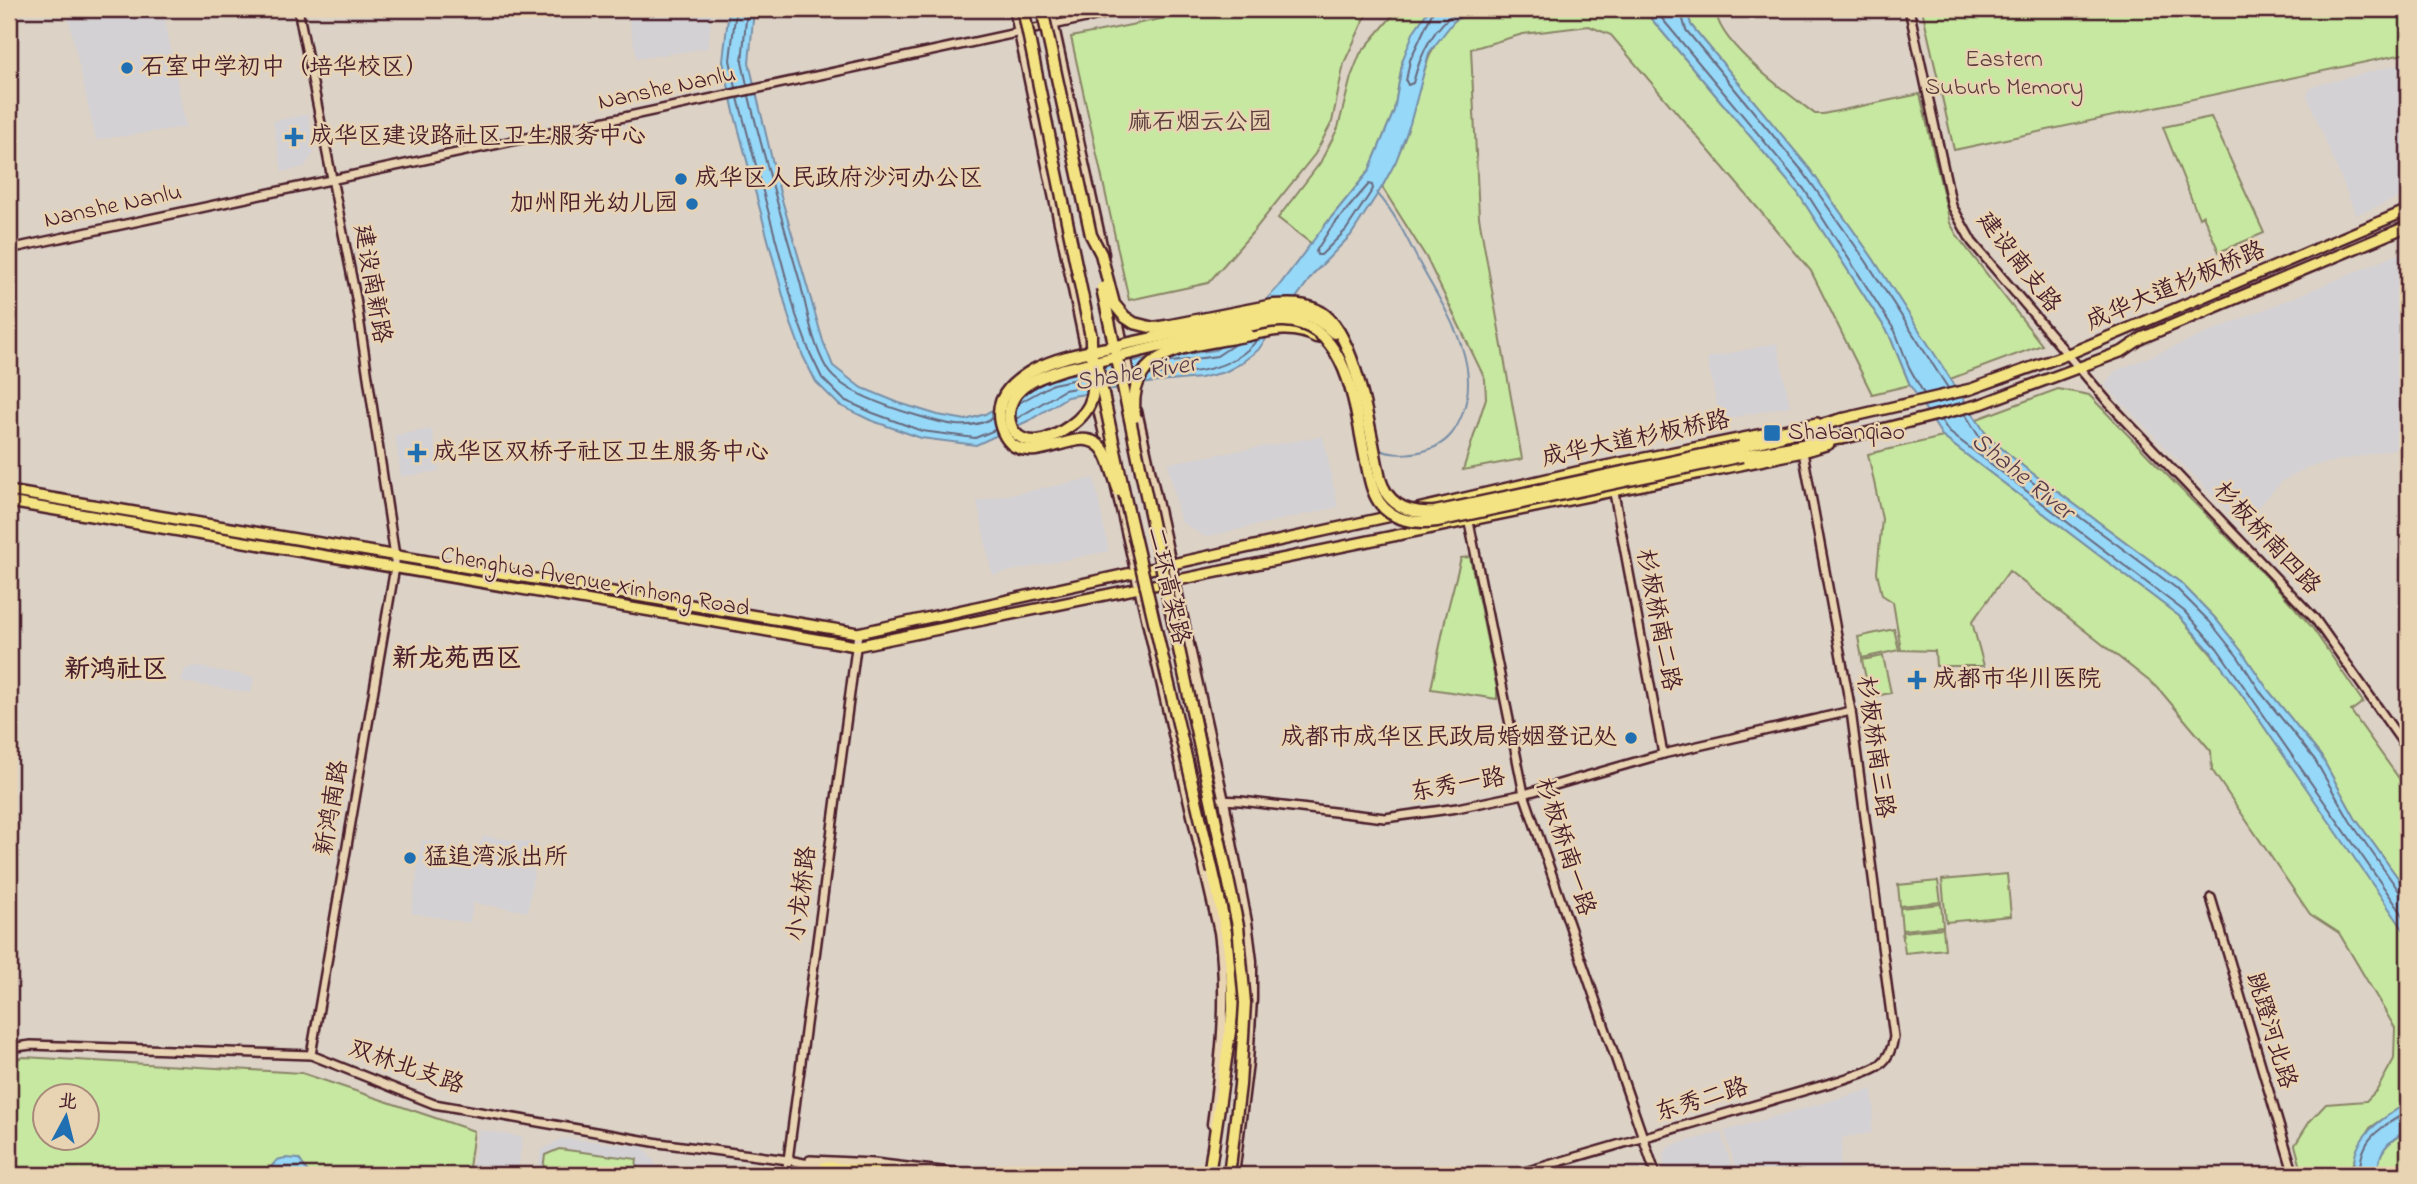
<svg xmlns="http://www.w3.org/2000/svg" width="2417" height="1184" viewBox="0 0 2417 1184" font-family="'Indie Flower','LXGW WenKai TC',sans-serif">
<rect width="100%" height="100%" fill="#dcd2c6"/>
<filter id="ink" filterUnits="userSpaceOnUse"><feTurbulence type="fractalNoise" baseFrequency=".0143" numOctaves="2"/><feDisplacementMap in="SourceGraphic" scale="14" xChannelSelector="R" yChannelSelector="G"/><feConvolveMatrix kernelMatrix="1 2 1 2 8 2 1 2 1" color-interpolation-filters="sRGB"/></filter>
<g filter="url(#ink)">
<g fill="#d4d1d4">
<polygon points="66,9 163,9 186,127 96,140"/>
<polygon points="612,9 712,9 708,48 637,59 628,14 614,17"/>
<polygon points="2408,62 2408,194 2356,215 2307,96 2309,90 2314,86"/>
<polygon points="308,114 314,153 304,167 282,172 273,121"/>
<polygon points="2408,250 2408,446 2308,467 2284,480 2250,515 2237,520 2104,385 2115,371"/>
<polygon points="1777,343 1790,406 1720,420 1707,358"/>
<polygon points="432,429 439,471 401,477 395,435"/>
<polygon points="1323,436 1338,507 1205,537 1180,521 1168,463"/>
<polygon points="1094,478 1109,551 992,575 977,501"/>
<polygon points="195,666 254,677 251,693 181,682 185,669"/>
<polygon points="484,836 538,844 528,912 473,903 470,923 411,913 422,840 476,849"/>
<polygon points="1872,1089 1874,1110 1871,1133 1843,1137 1839,1175 1738,1175 1724,1131"/>
<polygon points="479,1130 523,1137 517,1175 471,1175"/>
<polygon points="1721,1132 1734,1175 1666,1175 1663,1158 1666,1150 1672,1145"/>
<polygon points="563,1138 643,1147 655,1163 654,1175 537,1175 541,1150"/>
</g>
<g fill="#c7e8a0" stroke="#888466" stroke-width="2" fill-rule="evenodd">
<polygon points="1210,9 1369,9 1344,63 1332,122 1315,154 1252,233 1208,283 1129,300 1071,37"/>
<polygon points="1398,9 1430,9 1403,59 1394,111 1369,171 1325,225 1312,244 1278,218 1320,163 1338,128 1351,77 1360,54"/>
<path d="M1475,9H1643L1798,193L1889,334L1910,385L1872,394L1811,271L1611,35L1589,26L1523,34L1471,49L1479,217L1522,459L1463,470L1486,398L1485,379L1426,257L1382,187C1393,166 1404,145 1410,122C1423,80 1427,27 1475,9Z"/>
<path d="M1687,9H1716C1715,42 1789,94 1815,114H1823L1920,94L1950,223L1958,237L2042,345L1950,379L1872,257L1809,168L1691,25Z"/>
<polygon points="1922,9 2408,9 2408,53 1954,150"/>
<polygon points="2211,117 2264,233 2219,252 2203,215 2199,218 2163,127"/>
<polygon points="2058,389 2089,395 2279,590 2311,626 2363,702 2351,711 2408,791 2408,892 2355,818 2321,756 2268,690 2243,653 2215,618 2181,583 2024,467 1988,437 1977,419"/>
<polygon points="1943,437 2179,616 2223,668 2404,927 2408,936 2408,1102 2370,1128 2352,1165 2353,1175 2303,1175 2295,1145 2310,1121 2326,1104 2366,1101 2377,1090 2394,1059 2395,1028 2339,933 2310,914 2212,770 2211,751 2158,688 2009,571 1972,622 1984,666 1936,666 1935,651 1901,650 1893,602 1882,595 1877,572 1882,519 1868,454"/>
<polygon points="1470,557 1497,689 1497,699 1431,689 1446,616 1461,558"/>
<polygon points="1894,629 1899,650 1862,658 1858,637"/>
<polygon points="1883,656 1891,693 1870,697 1862,660"/>
<polygon points="2007,874 2011,916 1946,922 1942,880"/>
<polygon points="1938,881 1941,902 1900,906 1898,885"/>
<polygon points="1941,904 1943,926 1902,930 1900,908"/>
<polygon points="1943,928 1945,949 1905,953 1902,932"/>
<path d="M24,1057L302,1073L474,1131L468,1175H24L9,1165V1061ZM46,1096H88V1138H46Z"/>
<path d="M2408,1130V1175H2378C2377,1150 2388,1142 2408,1130Z"/>
<polygon points="559,1149 637,1159 635,1175 542,1175 545,1155"/>
</g>
<g fill="#96d8f8" stroke="#788ea6" stroke-width="2">
<polygon points="729,9 754,9 749,63 780,193 823,341 833,366 860,387 899,403 938,415 966,420 985,414 1051,377 1112,364 1215,350 1225,344 1278,287 1325,225 1369,171 1394,111 1403,59 1414,31 1428,11 1430,9 1475,9 1454,21 1429,53 1410,124 1396,161 1382,187 1351,235 1315,272 1258,350 1240,364 1225,372 1200,378 1148,383 1067,397 1030,420 976,445 921,438 870,420 839,405 816,382 803,356 789,318 734,112 723,61"/>
<polygon points="1643,9 1687,9 1691,25 1809,168 1872,257 1988,437 2024,467 2181,583 2215,618 2243,653 2268,690 2321,756 2355,818 2408,892 2408,936 2247,702 2211,652 2179,616 1943,437 1910,385 1889,334 1798,193"/>
<path d="M2408,1102V1130C2388,1141 2377,1151 2378,1175H2354C2350,1136 2380,1121 2408,1102Z"/>
<polygon points="285,1158 299,1159 310,1175 264,1175 277,1160"/>
</g>
<g fill="none" stroke-linecap="round" stroke-linejoin="round">
<g stroke="#68697d" stroke-width="2">
<path d="M1434,9L1410,60L1406,81L1408,85L1413,83C1421,52 1433,27 1460,9"/>
<polyline points="1654,9 1804,189 1895,331 1909,367 1924,394"/>
<polyline points="1680,9 1686,30 1804,173 1866,261 1948,388"/>
<polyline points="747,85 742,62 747,9"/>
<polyline points="736,88 730,60 736,9"/>
<path d="M749,96C764,158 782,220 800,282C807,309 812,344 827,369C840,391 891,408 915,415C941,423 967,432 993,418"/>
<polyline points="738,98 796,315 810,353 822,378 844,400 873,413 922,431 975,438 995,430"/>
<polygon points="1369,184 1372,185 1373,189 1346,230 1321,255 1317,255 1316,251 1330,229"/>
<polyline points="1164,363 1217,356 1235,344"/>
<path d="M1150,375C1187,374 1232,372 1257,340"/>
<polyline points="1019,403 1053,384 1087,377"/>
<polyline points="1965,414 1983,443 2020,473 2176,588 2210,622 2238,657 2262,694 2315,760 2350,821 2399,891 2408,895"/>
<polyline points="1016,419 1064,390 1087,386"/>
<polyline points="1941,420 1949,432 2184,611 2217,648 2408,922"/>
<path d="M2360,1175C2359,1137 2380,1129 2408,1111"/>
</g>
<path stroke="#788ea6" stroke-width="2" d="M1377,193C1396,214 1408,241 1421,266C1445,311 1483,362 1462,415C1456,430 1449,440 1435,447C1419,454 1394,457 1378,449"/>
<g stroke="#4a1f2b" stroke-width="12">
<g id="tertiary">
<polyline points="298,9 356,298 395,556 395,567 311,1055"/>
<polyline points="1909,9 1952,206 1972,242 2108,402 2315,619 2408,750"/>
<polyline points="9,249 1128,9"/>
<polyline points="1614,493 1663,754"/>
<polyline points="1469,522 1524,794 1656,1175"/>
<polyline points="1193,799 1241,801 1385,818 1457,808 1524,794 1663,754 1851,711"/>
<polyline points="2211,898 2294,1175"/>
<polyline points="9,1048 31,1045 311,1055 434,1104 659,1143 788,1160 830,1168"/>
<polyline points="810,1160 874,1163 975,1175"/>
<polyline points="786,1175 858,633"/>
<path d="M1514,1175L1841,1080C1869,1070 1889,1070 1894,1037L1851,711L1803,452"/>
</g>
</g>
<g stroke="#4a1f2b" stroke-width="13">
<g id="secondary">
<polyline points="1014,9 1087,356"/>
<polyline points="1050,9 1104,254"/>
<polyline points="1115,305 1134,398"/>
<polyline points="1094,393 1109,455"/>
<polyline points="1137,411 1224,801 1247,922 1252,961 1252,999 1248,1062 1234,1175"/>
<path d="M1116,488L1219,932C1228,1000 1221,1057 1212,1124"/>
</g>
</g>
<g stroke="#4a1f2b" stroke-width="14">
<g id="primary">
<polyline points="1837,420 1971,389 2066,355 2408,210"/>
<polyline points="1842,439 1981,404 2123,351 2142,338 2408,226"/>
<polyline points="9,491 858,633 1396,515"/>
<polyline points="9,502 856,646 1803,452 1829,444"/>
<polyline points="1413,510 1581,471 1817,423"/>
</g>
</g>
<g stroke="#4a1f2b" stroke-width="15">
<g id="trunk">
<path d="M1249,335C1272,330 1294,325 1316,337"/>
<polyline points="1740,447 1843,419"/>
<polyline points="1742,456 1847,437"/>
<polyline points="825,1167 911,1175"/>
<path d="M1209,1175L1233,1011C1234,963 1224,919 1213,872"/>
</g>
</g>
<use href="#tertiary" stroke="#e8d3b2" stroke-width="7"/>
<use href="#secondary" stroke="#e8d3b2" stroke-width="8"/>
<use href="#primary" stroke="#f4e382" stroke-width="9"/>
<use href="#trunk" stroke="#f4e382" stroke-width="10"/>
<g stroke="#4a1f2b" stroke-width="15" stroke-linecap="butt">
<g id="trunk-bridge">
<polyline points="1023,9 1091,337"/>
<path d="M1042,9L1091,235L1101,254L1114,304L1125,317L1134,323L1154,328L1166,326L1273,305C1289,304 1306,303 1321,312C1357,333 1371,439 1380,479C1388,506 1410,514 1435,512L1740,447"/>
<polyline points="1102,288 1238,926 1245,1003 1240,1085 1229,1175"/>
<path d="M1091,333C1090,351 1096,380 1092,397C1089,410 1080,419 1070,426C1060,433 1047,441 1035,441C1006,441 1002,407 1020,390C1032,379 1049,374 1064,369L1247,326C1259,324 1271,320 1284,321C1350,323 1355,412 1366,461C1369,475 1371,490 1379,502C1392,521 1416,524 1437,521L1742,456"/>
<polyline points="1097,366 1126,502 1213,872"/>
<path d="M1135,417C1125,345 1198,346 1249,335"/>
<path d="M1119,491C1114,479 1111,462 1104,451C1083,421 1044,463 1014,446C1004,439 999,425 999,414C999,393 1016,380 1033,370C1061,355 1095,351 1125,344C1172,334 1219,324 1266,314C1293,310 1314,313 1334,333"/>
</g>
</g>
<use href="#trunk-bridge" stroke="#f4e382" stroke-width="10"/>
</g>
</g>
<g fill="#1f6fb2" stroke="#e8d3b2" stroke-width="2.5">
<circle cx="127" cy="68" r="7"/>
<path d="M290.5 126.5h7v7h7v7h-7v7h-7v-7h-7v-7h7z"/>
<circle cx="681" cy="179" r="7"/>
<circle cx="692" cy="204" r="7"/>
<rect x="1763" y="424" width="18" height="18" rx="3.5"/>
<path d="M413.5 442.5h7v7h7v7h-7v7h-7v-7h-7v-7h7z"/>
<path d="M1913.5 669.5h7v7h7v7h-7v7h-7v-7h-7v-7h7z"/>
<circle cx="1631" cy="738" r="7"/>
<circle cx="410" cy="858" r="7"/>
</g>
<g text-anchor="middle" dominant-baseline="central" stroke-width="5" stroke-linejoin="round" paint-order="stroke">
<g font-size="24" fill="#5d3d3d" stroke="#e8d3b2">
<text x="2004" y="60">Eastern<tspan x="2004" dy="28">Suburb Memory</tspan></text>
<text x="1200" y="123">麻石烟云公园</text>
</g>
<g font-size="24" fill="#4a1f2b" stroke="#e8d3b2" text-anchor="start">
<text x="141" y="68">石室中学初中（培华校区）</text>
<text x="310" y="137">成华区建设路社区卫生服务中心</text>
<text x="695" y="179">成华区人民政府沙河办公区</text>
<text x="678" y="204" text-anchor="end">加州阳光幼儿园</text>
<text x="1788" y="433">Shabanqiao</text>
<text x="433" y="453">成华区双桥子社区卫生服务中心</text>
<text x="1933" y="680">成都市华川医院</text>
<text x="1617" y="738" text-anchor="end">成都市成华区民政局婚姻登记处</text>
<text x="424" y="858">猛追湾派出所</text>
</g>
<g font-size="24" fill="#4a1f2b" stroke="#e8d3b2">
<text transform="translate(667 89) rotate(-12)">Nanshe Nanlu</text>
<text transform="translate(113 207) rotate(-12)">Nanshe Nanlu</text>
<text transform="translate(2018 263) rotate(52)">建设南支路</text>
<text transform="translate(371 284) rotate(80)">建设南新路</text>
<text transform="translate(2176 287) rotate(-23)">成华大道杉板桥路</text>
<text transform="translate(1636 440) rotate(-12)">成华大道杉板桥路</text>
<text transform="translate(2266 539) rotate(47)">杉板桥南四路</text>
<text transform="translate(595 583) rotate(10)">Chenghua Avenue Xinhong Road</text>
<text transform="translate(1167 586) rotate(77)">二环高架路</text>
<text transform="translate(1657 620) rotate(79)">杉板桥南二路</text>
<text transform="translate(1874 747) rotate(82)">杉板桥南三路</text>
<text transform="translate(1458 786) rotate(-10)">东秀一路</text>
<text transform="translate(333 808) rotate(-80)">新鸿南路</text>
<text transform="translate(1564 847) rotate(72)">杉板桥南一路</text>
<text transform="translate(803 894) rotate(-83)">小龙桥路</text>
<text transform="translate(2270 1031) rotate(73)">跳蹬河北路</text>
<text transform="translate(406 1068) rotate(19)">双林北支路</text>
<text transform="translate(1702 1101) rotate(-17)">东秀二路</text>
</g>
<g font-size="26" font-style="italic" fill="#553b4a" stroke="#e8d3b2">
<text transform="translate(1136 374) rotate(-9)">Shahe River</text>
<text transform="translate(2022 477) rotate(39)">Shahe River</text>
</g>
<g font-size="26" font-weight="bold" fill="#4a1f2b" stroke="#e8d3b2">
<text x="457" y="660">新龙苑西区</text>
<text x="116" y="671">新鸿社区</text>
</g>
</g>
<rect width="2417" height="1184" fill="none" stroke="#e8d3b2" stroke-width="35"/>
<rect x="18" y="18" width="2382" height="1149" fill="none" stroke="#4a1f2b" stroke-width="2.5" filter="url(#ink)"/>
<g transform="translate(66 1117) rotate(7)"><circle r="33" fill="#e8d3b2" stroke="#a98b7c" stroke-width="2"/>
<path d="M0-5L12 26L0 18L-12 26Z" fill="#1f6fb2"/>
<text y="-10" font-size="19" font-weight="bold" text-anchor="middle" fill="#4a1f2b">北</text>
</g>
</svg>
